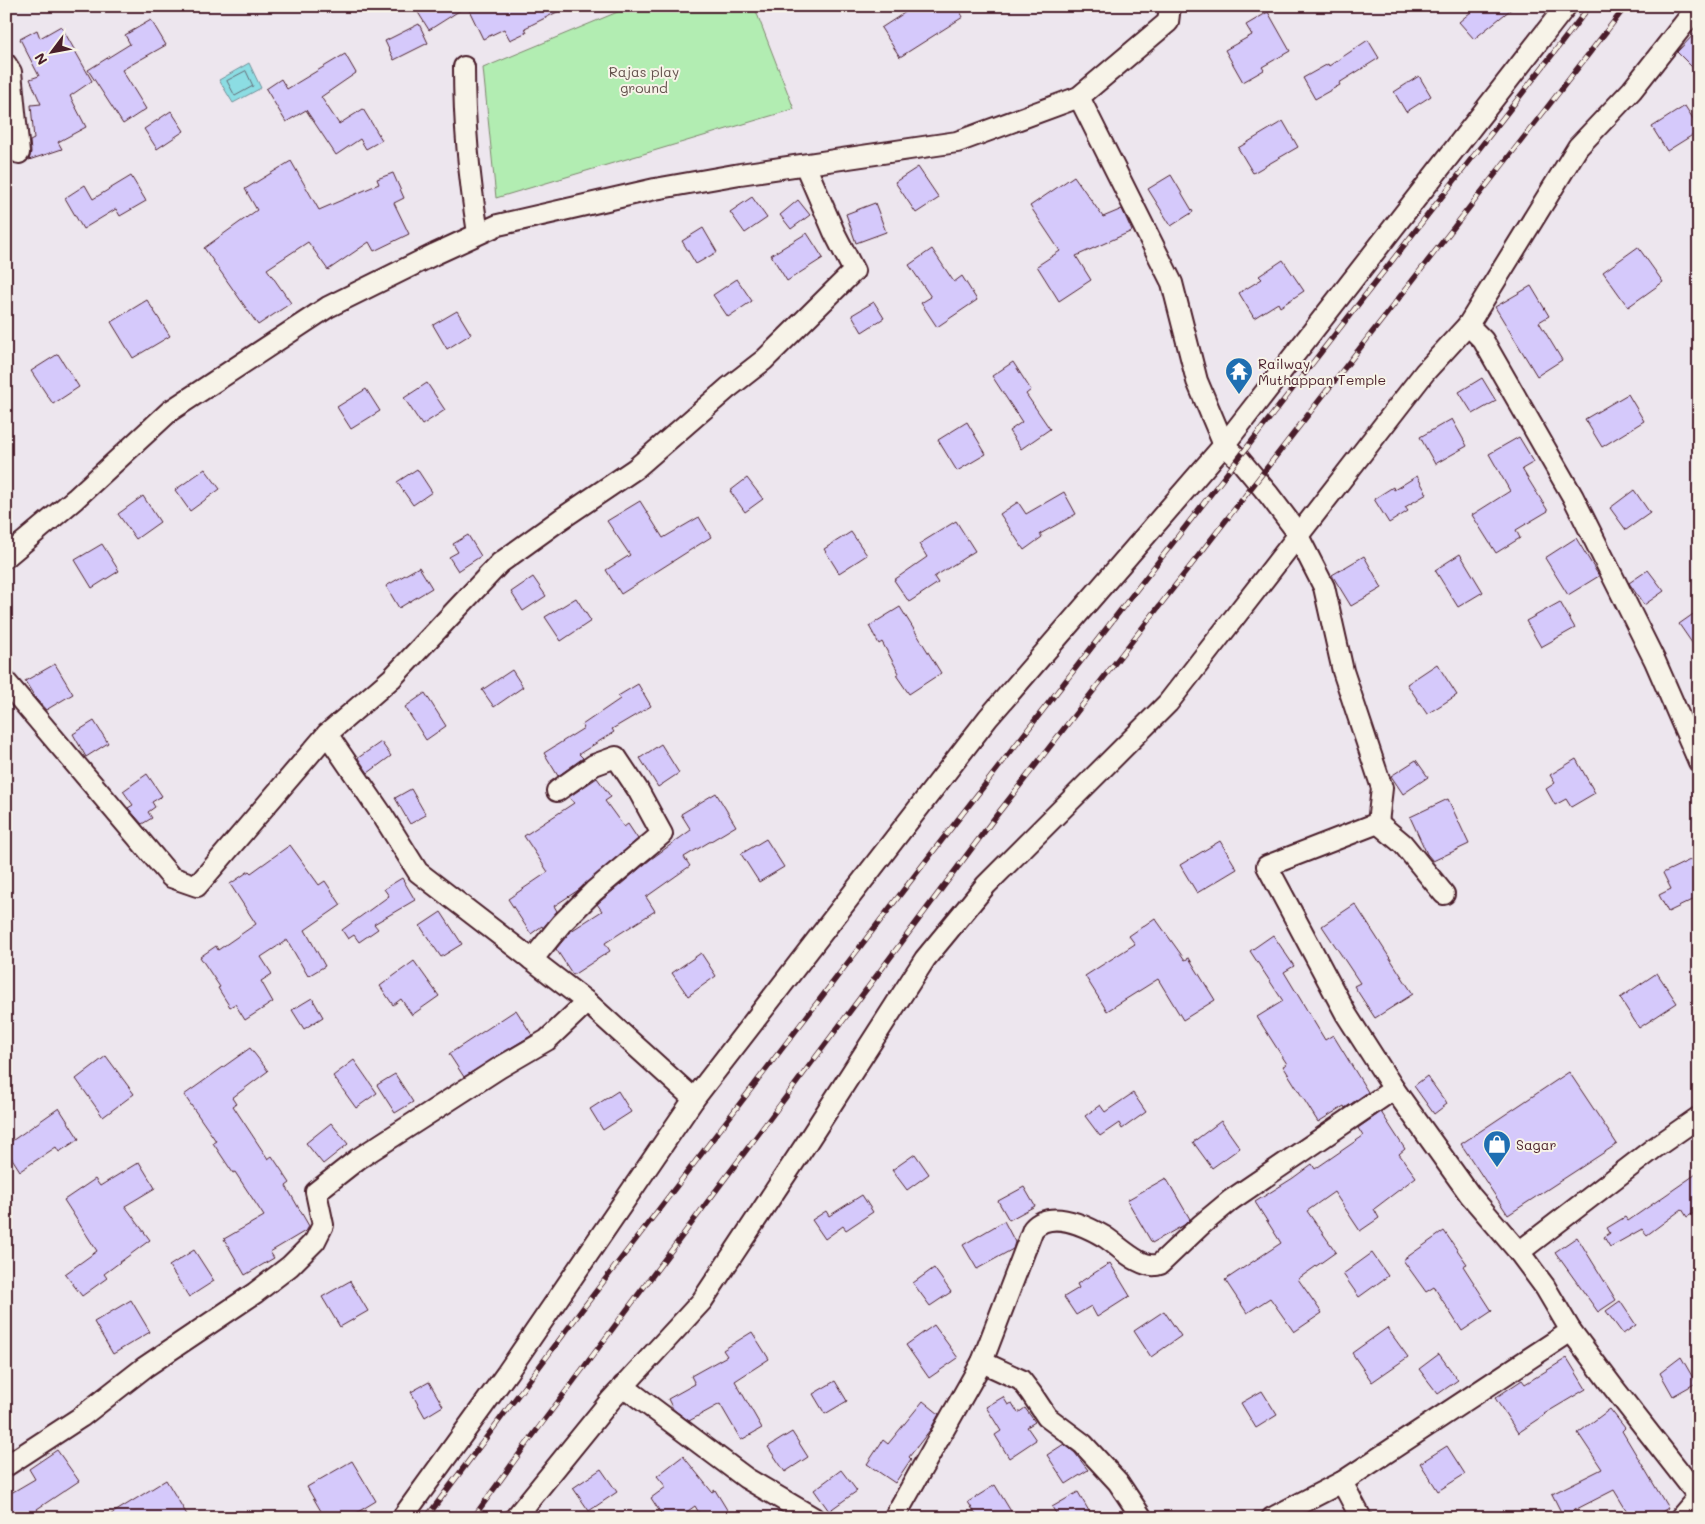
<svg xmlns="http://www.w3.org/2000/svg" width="1705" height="1524" viewBox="0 0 1705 1524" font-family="Mali,sans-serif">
<rect width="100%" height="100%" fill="#ede6ee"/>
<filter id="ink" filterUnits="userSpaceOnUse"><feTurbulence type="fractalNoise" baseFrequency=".02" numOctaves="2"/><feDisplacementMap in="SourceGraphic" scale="10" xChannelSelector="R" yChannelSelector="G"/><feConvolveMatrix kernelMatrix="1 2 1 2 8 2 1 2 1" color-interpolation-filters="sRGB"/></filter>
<g filter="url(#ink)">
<polygon fill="#b2edb2" stroke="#7e866e" points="632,6 754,6 794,109 496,198 483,68"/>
<polygon fill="#8cdde3" stroke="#729199" points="249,63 261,88 233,103 219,80"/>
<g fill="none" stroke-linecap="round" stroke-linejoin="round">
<polygon stroke="#646b75" stroke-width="1" points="246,71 253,86 235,96 227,81"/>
</g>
<g fill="#d5c9fb" stroke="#4a1f2b">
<polygon points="414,6 467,6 429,30"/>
<polygon points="467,6 569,6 525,28 527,32 510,40 504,29 483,39"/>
<polygon points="915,6 957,6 963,17 900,57 881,28"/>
<polygon points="1478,6 1515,6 1474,39 1459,22"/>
<polygon points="1268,12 1290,51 1262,67 1264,70 1243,82 1225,50 1252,35 1246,25"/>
<polygon points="151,20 166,45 122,70 146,109 123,124 88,70 130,44 125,35"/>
<polygon points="419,24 428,43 394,60 385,41"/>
<polygon points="61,26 92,81 70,96 86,127 58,142 62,149 29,160 31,152 30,141 34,139 31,105 41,104 30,79 39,76 20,39 37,30 40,38"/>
<polygon points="1699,29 1699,74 1677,52"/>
<polygon points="1368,40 1379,58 1339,83 1340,85 1315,99 1303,78 1328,64 1329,66"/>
<polygon points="345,54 356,73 321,97 339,124 363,109 382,140 366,149 360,139 336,155 306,110 286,122 266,89 281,79 287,89"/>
<polygon points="1419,76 1431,96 1406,112 1394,92"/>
<polygon points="1685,106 1699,128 1699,131 1667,151 1652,127"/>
<polygon points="171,111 184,131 157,149 144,129"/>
<polygon points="1283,121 1298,147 1253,173 1238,148"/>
<polygon points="291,161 319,210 379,184 377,179 393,173 404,198 394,203 409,234 374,251 369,242 328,270 308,242 267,269 291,303 258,325 204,248 257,210 245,189"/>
<polygon points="918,167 939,198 916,213 895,182"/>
<polygon points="1171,175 1193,212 1171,226 1148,189"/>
<polygon points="131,176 146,201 120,216 116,209 83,229 65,198 85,185 93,199"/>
<polygon points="1074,176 1103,217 1122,209 1132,231 1076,256 1091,280 1059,301 1037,266 1060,251 1030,206"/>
<polygon points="752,197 767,218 745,233 730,212"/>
<polygon points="798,200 810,215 791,229 780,215"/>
<polygon points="875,203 886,232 856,243 846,214"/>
<polygon points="703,228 717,252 696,264 682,241"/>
<polygon points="807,233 823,258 787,281 771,255"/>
<polygon points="1638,247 1663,282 1628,307 1603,272"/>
<polygon points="932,249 954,282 962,276 977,300 937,327 921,303 931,297 909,265"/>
<polygon points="1283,260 1304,291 1280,307 1278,303 1254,318 1239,293 1262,279 1259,276"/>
<polygon points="737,279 752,301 728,317 713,295"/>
<polygon points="1531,286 1549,316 1539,322 1562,360 1537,376 1495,307"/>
<polygon points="147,300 170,336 133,358 111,322"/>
<polygon points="874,302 884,318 862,332 852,315"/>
<polygon points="457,311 471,334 447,349 433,325"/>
<polygon points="58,354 79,387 53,404 31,371"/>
<polygon points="1013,362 1031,390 1026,394 1050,429 1021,449 1009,431 1022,422 992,376"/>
<polygon points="1482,378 1496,401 1473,414 1459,392"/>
<polygon points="427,383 445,410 422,425 404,398"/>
<polygon points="366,389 380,411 351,429 337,407"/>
<polygon points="1628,394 1644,421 1602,447 1585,419"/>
<polygon points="1452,419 1467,446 1435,464 1420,437"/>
<polygon points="967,422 986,454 957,471 938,440"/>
<polygon points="1519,437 1534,462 1522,469 1548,511 1516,530 1520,538 1496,553 1472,515 1510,491 1489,454"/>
<polygon points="205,469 220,489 190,511 175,490"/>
<polygon points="417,469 432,492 413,505 397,482"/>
<polygon points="1417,476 1427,494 1405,507 1408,511 1389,523 1374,499 1393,487 1394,490"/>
<polygon points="747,478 763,499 745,512 730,491"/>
<polygon points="1634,490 1650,513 1626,530 1610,508"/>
<polygon points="1064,492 1076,514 1040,534 1042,537 1024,550 1000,514 1018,502 1026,514"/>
<polygon points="143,496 160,522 136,539 118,514"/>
<polygon points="640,501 663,538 699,517 711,537 621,594 606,570 630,555 607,521"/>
<polygon points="956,521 975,551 934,577 938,583 909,602 894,580 927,557 919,544"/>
<polygon points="851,532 867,555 839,573 824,549"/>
<polygon points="468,535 481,556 458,571 449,557 458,552 453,544"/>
<polygon points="1576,538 1599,576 1568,595 1545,558"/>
<polygon points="102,544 119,571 92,588 75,560"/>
<polygon points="1460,554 1483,592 1458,607 1435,570"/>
<polygon points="1364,556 1382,588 1351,606 1332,575"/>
<polygon points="419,567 432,588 399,608 386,586"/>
<polygon points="1648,570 1664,591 1644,605 1629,583"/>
<polygon points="533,577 546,596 523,611 511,592"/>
<polygon points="576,598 591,621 561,641 545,617"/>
<polygon points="1560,602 1575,628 1541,647 1526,621"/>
<polygon points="900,607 941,673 909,694 896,675 899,673 882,642 879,644 869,626"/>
<polygon points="1699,610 1699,653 1679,624"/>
<polygon points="55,664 73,694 46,710 36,699 25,681"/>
<polygon points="1437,664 1457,695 1427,714 1407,684"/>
<polygon points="512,670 523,687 494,707 482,690"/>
<polygon points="638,684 651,706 612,729 614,732 579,754 583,758 558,776 544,753 584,728 582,725 620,699 618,696"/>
<polygon points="425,693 446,726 426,740 405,707"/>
<polygon points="94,721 108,743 86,757 73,734"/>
<polygon points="381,742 391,756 368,773 358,758"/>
<polygon points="661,744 679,773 658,787 640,758"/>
<polygon points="1576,759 1595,793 1571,807 1566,799 1555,805 1546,789 1555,783 1550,775"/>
<polygon points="1416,760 1428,777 1403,794 1391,776"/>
<polygon points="147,774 162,796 152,802 155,807 148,812 152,818 142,824 128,808 133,805 123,791"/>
<polygon points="597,778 611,797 605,801 624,827 628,824 638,839 580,889 554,906 557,911 543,928 542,926 531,934 508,899 548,872 524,836 574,803 569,797"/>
<polygon points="411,789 426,815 410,824 395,798"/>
<polygon points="716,793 736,826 684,857 690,866 646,897 655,911 605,943 610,951 573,975 556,949 571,931 602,911 597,904 602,900 651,859 691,830 681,814"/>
<polygon points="1448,799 1469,844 1433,861 1427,854 1410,817"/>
<polygon points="766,839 784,867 759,882 741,854"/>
<polygon points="1220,841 1237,869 1197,893 1180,865"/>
<polygon points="290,845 319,885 325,881 341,905 305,930 325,966 308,976 287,940 261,957 272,974 261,981 273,1002 245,1020 235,1004 230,1007 218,988 220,987 200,957 216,946 218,950 256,924 230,884 249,871 251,873"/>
<polygon points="1692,859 1699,872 1699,897 1668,912 1659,895 1671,889 1663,873"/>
<polygon points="402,878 415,900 374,924 378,929 359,942 354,935 348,939 342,930 389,896 384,889"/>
<polygon points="1355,904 1413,994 1375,1018 1354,986 1360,983 1322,926"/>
<polygon points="441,912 462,944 441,957 420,926"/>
<polygon points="1155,918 1185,960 1189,958 1215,1000 1183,1020 1158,979 1107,1011 1085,976 1135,944 1129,936"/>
<polygon points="1273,935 1294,966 1284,972 1325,1040 1333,1035 1368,1092 1345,1108 1344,1106 1318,1122 1283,1066 1287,1064 1257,1017 1283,1001 1250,951"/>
<polygon points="701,953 716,976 688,996 672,973"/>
<polygon points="414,961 439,996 412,1015 401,999 393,1005 380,986"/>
<polygon points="1657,973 1677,1003 1639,1028 1620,998"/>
<polygon points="312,998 323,1017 304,1029 292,1010"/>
<polygon points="516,1010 532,1035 464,1077 449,1054"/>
<polygon points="250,1048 268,1071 232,1098 236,1104 233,1106 268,1159 272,1156 290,1183 286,1186 309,1226 307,1230 270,1252 274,1258 245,1275 224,1239 264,1216 235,1172 233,1173 213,1143 216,1141 184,1095"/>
<polygon points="106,1056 134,1094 103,1117 76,1079"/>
<polygon points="354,1060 377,1093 356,1108 333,1076"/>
<polygon points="1569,1072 1617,1144 1508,1215 1461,1144"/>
<polygon points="395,1074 413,1102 395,1113 377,1085"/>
<polygon points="1427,1076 1447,1104 1434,1114 1414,1086"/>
<polygon points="618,1091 631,1112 603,1130 590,1109"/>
<polygon points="1133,1093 1146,1112 1122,1129 1119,1123 1100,1136 1085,1116 1100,1105 1105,1112"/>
<polygon points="59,1108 79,1139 59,1152 56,1147 20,1171 6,1149 6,1145"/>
<polygon points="1381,1112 1405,1149 1399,1154 1416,1177 1374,1209 1379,1218 1360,1231 1334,1192 1307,1211 1336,1252 1298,1279 1322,1313 1294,1332 1270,1298 1247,1313 1225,1280 1281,1243 1255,1202 1293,1178 1312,1164 1315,1169 1363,1136 1358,1128"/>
<polygon points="1221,1121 1240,1148 1212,1168 1193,1142"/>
<polygon points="331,1123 348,1144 323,1164 306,1143"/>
<polygon points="915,1154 929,1174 907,1190 892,1170"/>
<polygon points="139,1162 155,1188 125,1206 150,1240 104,1274 107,1278 82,1296 65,1274 97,1251 64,1200 95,1179 100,1186"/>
<polygon points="1699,1172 1699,1210 1687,1217 1682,1209 1647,1235 1642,1229 1610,1247 1604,1237 1610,1233 1607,1228 1625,1217 1628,1221"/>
<polygon points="1166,1178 1190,1219 1184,1225 1152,1243 1127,1200"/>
<polygon points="1024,1187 1035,1206 1009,1220 998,1201"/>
<polygon points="862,1195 873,1212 846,1230 843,1226 825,1239 812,1220 826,1211 829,1216"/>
<polygon points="1004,1221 1015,1242 1013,1249 977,1269 963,1245"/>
<polygon points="1444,1231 1467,1264 1463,1266 1492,1311 1462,1331 1434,1287 1426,1292 1403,1260"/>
<polygon points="1577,1237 1616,1300 1598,1312 1555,1252"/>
<polygon points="194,1250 214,1281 189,1297 169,1266"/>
<polygon points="1372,1253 1388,1276 1359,1297 1343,1274"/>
<polygon points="1110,1263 1130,1296 1097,1317 1091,1306 1076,1315 1064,1297 1079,1288 1077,1284"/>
<polygon points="934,1268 951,1292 930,1306 913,1283"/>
<polygon points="350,1281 368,1311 340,1327 322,1297"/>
<polygon points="131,1300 150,1332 113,1354 94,1322"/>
<polygon points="1620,1301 1636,1325 1623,1334 1606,1311"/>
<polygon points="1164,1311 1181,1336 1151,1357 1134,1331"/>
<polygon points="934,1325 958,1358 929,1378 906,1345"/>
<polygon points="1387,1328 1408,1357 1372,1382 1352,1353"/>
<polygon points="752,1332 769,1359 735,1381 762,1428 741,1440 720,1404 689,1421 673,1409 668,1399 695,1384 691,1376 727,1356 723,1350"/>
<polygon points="1439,1354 1458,1380 1438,1394 1419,1369"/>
<polygon points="1681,1357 1696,1383 1673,1396 1660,1373"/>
<polygon points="1567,1358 1586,1389 1544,1414 1545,1415 1518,1433 1495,1398 1522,1380 1525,1384"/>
<polygon points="835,1381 847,1401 825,1414 813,1394"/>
<polygon points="429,1382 443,1406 425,1417 411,1392"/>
<polygon points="1262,1391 1277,1415 1256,1428 1241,1403"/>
<polygon points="1003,1397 1008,1405 1012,1403 1018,1413 1025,1408 1035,1422 1027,1427 1036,1440 1009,1458 995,1435 1001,1431 986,1407"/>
<polygon points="923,1401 939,1414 930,1430 909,1457 911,1459 895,1483 867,1464 883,1440 888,1444"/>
<polygon points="1610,1409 1625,1428 1622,1431 1668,1508 1652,1518 1631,1518 1614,1490 1563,1516 1552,1494 1602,1469 1578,1433"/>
<polygon points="792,1432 808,1457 785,1472 768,1447"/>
<polygon points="1064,1444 1075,1453 1088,1470 1066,1484 1047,1455"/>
<polygon points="1447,1446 1465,1474 1438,1491 1420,1463"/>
<polygon points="57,1450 79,1481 37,1509 42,1518 6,1518 6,1496 35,1479 29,1469"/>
<polygon points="683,1456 712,1492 715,1490 732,1518 702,1518 695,1506 678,1518 664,1518 651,1498 666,1487 657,1476"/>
<polygon points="352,1461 376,1501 348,1518 325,1518 307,1487"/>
<polygon points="601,1469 617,1492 589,1511 573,1488"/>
<polygon points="841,1470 857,1491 829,1511 814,1490"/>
<polygon points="166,1480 189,1518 105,1518"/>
<polygon points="995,1485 1015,1518 978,1518 968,1502"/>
<polygon points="1078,1492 1093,1518 1059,1518 1052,1507"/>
</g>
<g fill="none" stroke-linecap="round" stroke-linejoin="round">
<g stroke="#4a1f2b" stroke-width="24">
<g id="minor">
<polyline points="6,64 11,72 19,153"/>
<path d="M464,67C464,124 469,178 478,233"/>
<polyline points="1079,97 1172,283 1197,381 1224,445 1239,459 1269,495 1294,528 1324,587 1343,671 1382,788 1378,823 1267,866 1346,1014 1394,1089 1470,1195 1519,1252 1545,1287 1571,1331 1613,1387 1699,1497"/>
<polyline points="1468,325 1483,340 1573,497 1655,661 1699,762"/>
<polyline points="6,557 75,499 170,411 328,307 435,254 498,225 655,189 740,174 957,142 1079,97 1168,22 1170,6"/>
<polyline points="6,682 171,877 197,886 327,734"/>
<polyline points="1378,823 1403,844 1444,894"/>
<polyline points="532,960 561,924 594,891 662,834 638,790 616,757 594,765 557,791"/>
<polyline points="587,1002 418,872 383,816 327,734 392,678 500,563 561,519 635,469 728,388 764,360 854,271 834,232 805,165"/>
<polyline points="1519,1252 1653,1149 1699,1117"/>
<polyline points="982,1362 1021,1380 1031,1393 1047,1417 1083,1444 1118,1482 1142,1518"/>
<polyline points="623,1386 746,1478 814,1518"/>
<polyline points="6,1466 81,1417 145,1367 255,1293 290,1266 315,1241 323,1225 316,1192 358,1159 499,1068 547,1040 587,1002 694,1099"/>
<polyline points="1342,1482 1361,1518"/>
<polyline points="402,1518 507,1373 694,1099 988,718 1224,445 1566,6"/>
<polyline points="515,1518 610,1401 702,1301 804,1147 925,959 986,885 1168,703 1425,372 1468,325 1578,147 1632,90 1698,6"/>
<path d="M894,1518L982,1362L1033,1229C1051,1209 1086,1226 1105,1237C1119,1246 1142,1271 1160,1264L1201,1225L1231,1200L1394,1089"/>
<polyline points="1272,1518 1342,1482 1571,1331"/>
<polyline points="1680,1518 1698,1497"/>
</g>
</g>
<use href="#minor" stroke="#f7f3e8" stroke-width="20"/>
<g stroke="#4a1f2b" stroke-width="5.5">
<g id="rail">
<polyline points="426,1518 584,1307 935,849 1590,6"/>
<polyline points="473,1518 525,1446 996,816 1626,6"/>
</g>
</g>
<use href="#rail" stroke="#f7f3e8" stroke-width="4" stroke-dasharray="11" stroke-linecap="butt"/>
</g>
</g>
<defs>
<g id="temple-pin" transform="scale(1.4375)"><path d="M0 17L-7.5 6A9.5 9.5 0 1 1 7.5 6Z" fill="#1f6fb2" stroke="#f7f3e8"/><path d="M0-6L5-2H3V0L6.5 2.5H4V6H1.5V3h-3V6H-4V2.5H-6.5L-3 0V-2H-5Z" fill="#fff"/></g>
<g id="shop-pin" transform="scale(1.4375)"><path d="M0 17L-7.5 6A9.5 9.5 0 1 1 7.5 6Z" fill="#1f6fb2" stroke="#f7f3e8"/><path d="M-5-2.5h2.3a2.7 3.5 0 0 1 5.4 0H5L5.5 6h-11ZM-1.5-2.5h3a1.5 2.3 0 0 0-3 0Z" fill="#fff"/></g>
</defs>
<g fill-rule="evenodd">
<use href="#temple-pin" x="1239" y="371"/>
<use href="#shop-pin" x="1497" y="1144"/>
</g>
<g text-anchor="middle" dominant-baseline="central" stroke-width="4" stroke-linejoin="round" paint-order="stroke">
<g font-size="14" fill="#64524d" stroke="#f7f3e8">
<text x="644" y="71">Rajas play<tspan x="644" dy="16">ground</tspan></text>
</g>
<g font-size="14" fill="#4a1f2b" stroke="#f7f3e8" text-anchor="start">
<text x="1258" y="363">Railway<tspan x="1258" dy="16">Muthappan Temple</tspan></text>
<text x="1516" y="1144">Sagar</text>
</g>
</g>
<rect width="1705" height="1524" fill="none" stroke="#f7f3e8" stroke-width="25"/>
<rect x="12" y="12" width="1680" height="1499" fill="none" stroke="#4a1f2b" stroke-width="2" filter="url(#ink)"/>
<g transform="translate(52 52) rotate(238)" stroke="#f7f3e8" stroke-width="4" paint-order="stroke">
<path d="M0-4L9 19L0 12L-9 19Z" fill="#4a1f2b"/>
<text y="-8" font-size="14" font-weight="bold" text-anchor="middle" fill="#4a1f2b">N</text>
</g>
</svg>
